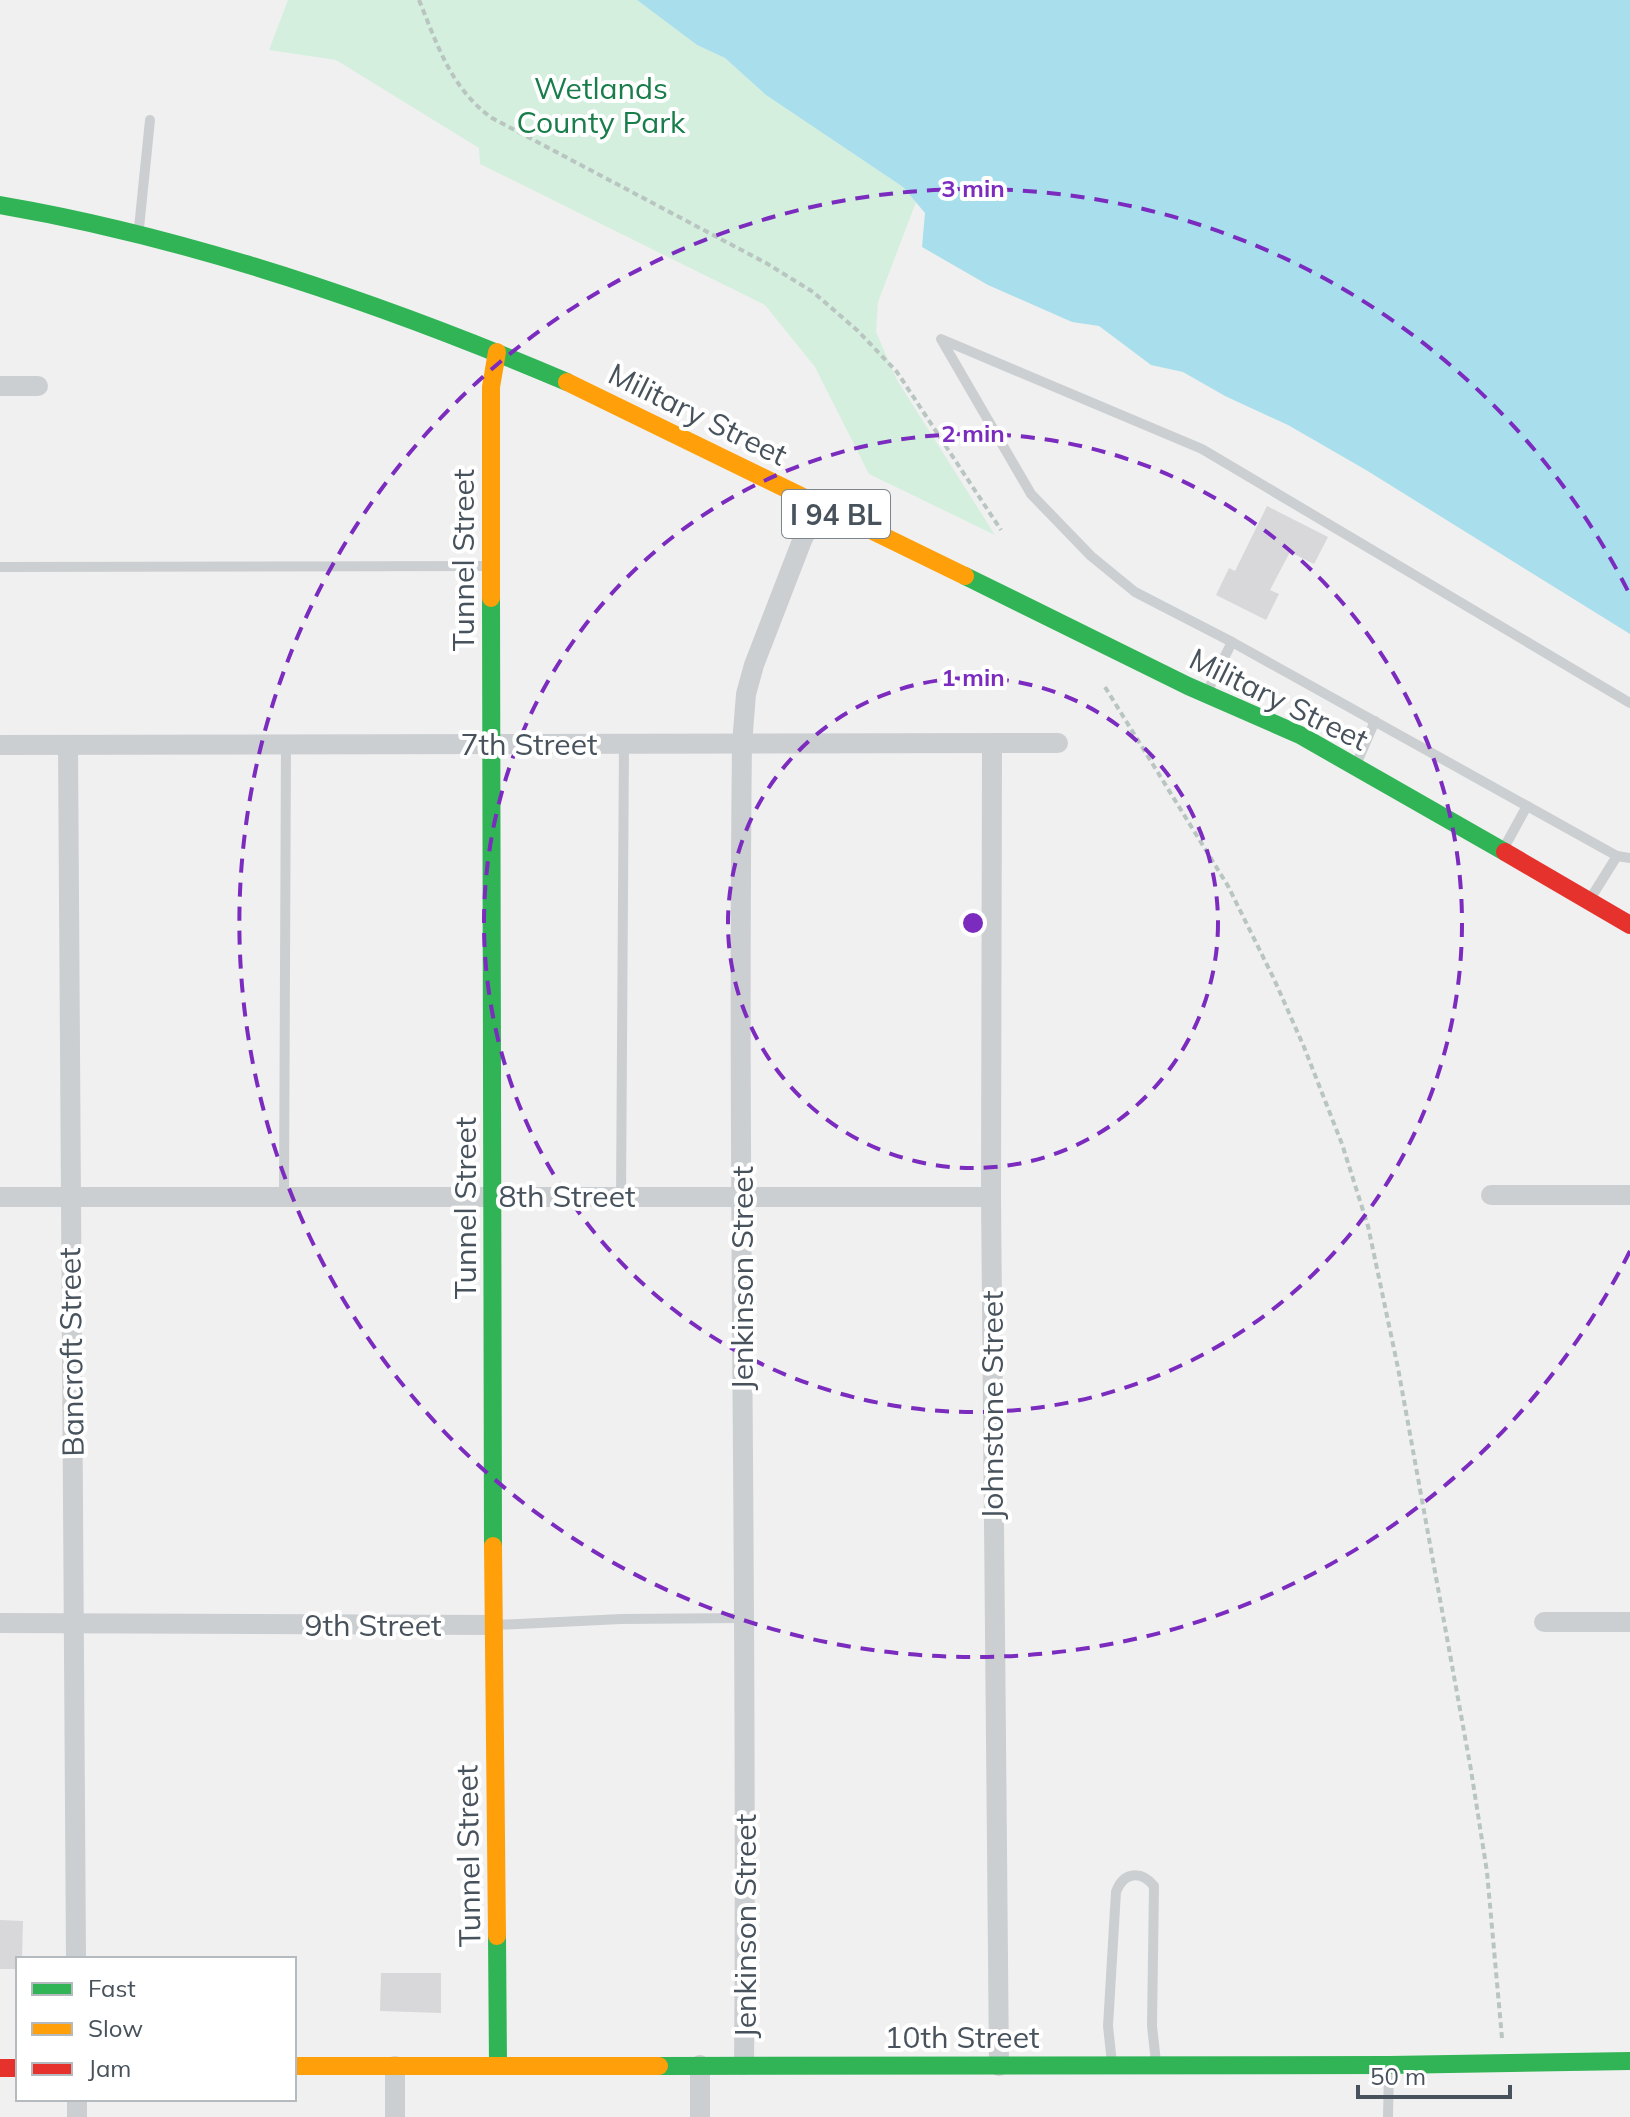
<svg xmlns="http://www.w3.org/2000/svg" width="1630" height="2117" viewBox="0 0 1630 2117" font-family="Mulish,sans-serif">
<rect width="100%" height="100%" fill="#f0f0f0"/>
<polygon fill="#d4efde" points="288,0 637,0 697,45 725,58 766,95 903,187 916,202 878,302 876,332 897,380 995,535 869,474 815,367 765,305 480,164 479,148 336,60 269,50"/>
<polygon fill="#a9dfec" points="637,0 1630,0 1630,634 1366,470 1288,425 1225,396 1183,372 1151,365 1099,326 1072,322 988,285 922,247 925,213 903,187 766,95 725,58 697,45"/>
<g fill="#d8d8da">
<polygon points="1267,506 1328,537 1314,564 1290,552 1270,590 1279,594 1266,620 1216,595 1229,568 1235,571"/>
<polygon points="0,1920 23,1921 22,1959 18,1959 18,1969 0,1969"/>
<polygon points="381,1973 441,1973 441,2013 380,2011"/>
</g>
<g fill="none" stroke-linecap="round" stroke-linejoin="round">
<g stroke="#b9c5c1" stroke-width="4" stroke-dasharray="6 4" stroke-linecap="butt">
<path d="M419,0C437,44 451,89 492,118L766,263L813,292L858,331L897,372L1001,530"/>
<polyline points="1105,687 1228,886 1274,979 1304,1047 1342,1144 1368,1226 1398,1368 1471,1770 1487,1872 1502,2038"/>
</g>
<g stroke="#cccfd1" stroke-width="10">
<polyline points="139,228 150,120"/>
<polyline points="0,567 489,566"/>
<polyline points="1209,688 1232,642"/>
<polyline points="1358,760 1375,721"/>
<polyline points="1505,846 1527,806"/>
<polyline points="1617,856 1630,858"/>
<polyline points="1592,896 1617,856 1232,642 1135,592 1091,556 1031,494 941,339 1202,449 1630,703"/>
<polyline points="284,1196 286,744"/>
<polyline points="621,1197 624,744"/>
<polyline points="495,1625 621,1619 745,1618"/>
<path d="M1112,2063L1108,2026L1116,1892C1123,1872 1141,1870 1154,1886L1152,2026L1156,2062"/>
<polyline points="1388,2117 1389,2067"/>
</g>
<g stroke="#cccfd1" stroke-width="20">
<polyline points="0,386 38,386"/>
<polyline points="0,745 1058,743"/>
<polyline points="68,745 76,1959"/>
<polyline points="992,745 991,1197 999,2066"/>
<polyline points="1491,1195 1630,1195"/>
<polyline points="0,1197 991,1197"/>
<polyline points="1544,1622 1630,1622"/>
<polyline points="0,1623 493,1625"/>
<polyline points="700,2065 700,2117"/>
<path d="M744,2065C748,1625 737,1184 742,744L746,694L754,665L803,538L821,506"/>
<polyline points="395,2066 395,2117"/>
<polyline points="77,2099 77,2117"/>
</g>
<g stroke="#30b455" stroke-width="18">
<path d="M0,205C193,238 386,305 567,382"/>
<polyline points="965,576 1188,686 1300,735 1505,852"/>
<polyline points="491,598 493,1546"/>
<polyline points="497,1936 498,2065"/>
<polyline points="659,2066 1389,2065 1630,2061"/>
</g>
<g stroke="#ff9f0a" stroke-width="18">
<polyline points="567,382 965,576"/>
<polyline points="491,598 491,387 497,352"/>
<polyline points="493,1546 497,1936"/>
<polyline points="294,2066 659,2066"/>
</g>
<g stroke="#e5322d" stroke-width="18">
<polyline points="1505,852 1630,925"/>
<polyline points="0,2068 18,2068"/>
</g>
</g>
<g fill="none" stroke="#7b2cbf" stroke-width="4" stroke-dasharray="14 10">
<circle cx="973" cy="923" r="245"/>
<circle cx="973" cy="923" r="489"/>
<path d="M1630 1251A734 734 0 1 1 1630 595"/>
</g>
<g text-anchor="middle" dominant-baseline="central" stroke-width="8" stroke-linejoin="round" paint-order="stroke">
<rect fill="#fff" stroke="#7e868d" stroke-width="2" x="782" y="490" width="108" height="48" rx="6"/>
<g font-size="28" font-weight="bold" fill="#47525c">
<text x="836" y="514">I 94 BL</text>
</g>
<g font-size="30" fill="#187d4a" stroke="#fff">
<text x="601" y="88">Wetlands<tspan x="601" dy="34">County Park</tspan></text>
</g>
<g font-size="30" fill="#47525c" stroke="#fff">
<text transform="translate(698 414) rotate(26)">Military Street</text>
<text transform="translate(463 560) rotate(-90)">Tunnel Street</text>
<text transform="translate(1279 699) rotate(26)">Military Street</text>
<text x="529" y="744">7th Street</text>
<text x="567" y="1196">8th Street</text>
<text transform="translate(465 1208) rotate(-90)">Tunnel Street</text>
<text transform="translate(742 1278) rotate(-90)">Jenkinson Street</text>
<text transform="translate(71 1352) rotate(-91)">Bancroft Street</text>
<text transform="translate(992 1405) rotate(-90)">Johnstone Street</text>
<text x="373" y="1625">9th Street</text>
<text transform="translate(468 1856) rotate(-91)">Tunnel Street</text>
<text transform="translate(745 1926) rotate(-90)">Jenkinson Street</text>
<text x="962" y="2037">10th Street</text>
</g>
</g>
<circle cx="973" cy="923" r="12" fill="#7b2cbf" stroke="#fff" stroke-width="4"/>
<g font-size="24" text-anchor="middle" font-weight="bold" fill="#7b2cbf" stroke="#fff" stroke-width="8" stroke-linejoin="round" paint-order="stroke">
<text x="973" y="197">3 min</text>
<text x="973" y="442">2 min</text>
<text x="973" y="686">1 min</text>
</g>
<rect x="16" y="1957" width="280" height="144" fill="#ffffff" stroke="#b5babe" stroke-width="2"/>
<rect x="32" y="1983" width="40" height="12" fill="#30b455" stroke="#b5babe" stroke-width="2"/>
<text x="88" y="1997" font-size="24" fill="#47525c">Fast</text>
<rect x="32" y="2023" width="40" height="12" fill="#ff9f0a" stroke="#b5babe" stroke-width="2"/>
<text x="88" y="2037" font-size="24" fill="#47525c">Slow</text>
<rect x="32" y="2063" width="40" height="12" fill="#e5322d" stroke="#b5babe" stroke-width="2"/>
<text x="88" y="2077" font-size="24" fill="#47525c">Jam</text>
<path d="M1358 2085v12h152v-12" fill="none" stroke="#47525c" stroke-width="4"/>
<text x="1370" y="2085" font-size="24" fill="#47525c" stroke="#ffffff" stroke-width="6" paint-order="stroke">50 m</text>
</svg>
